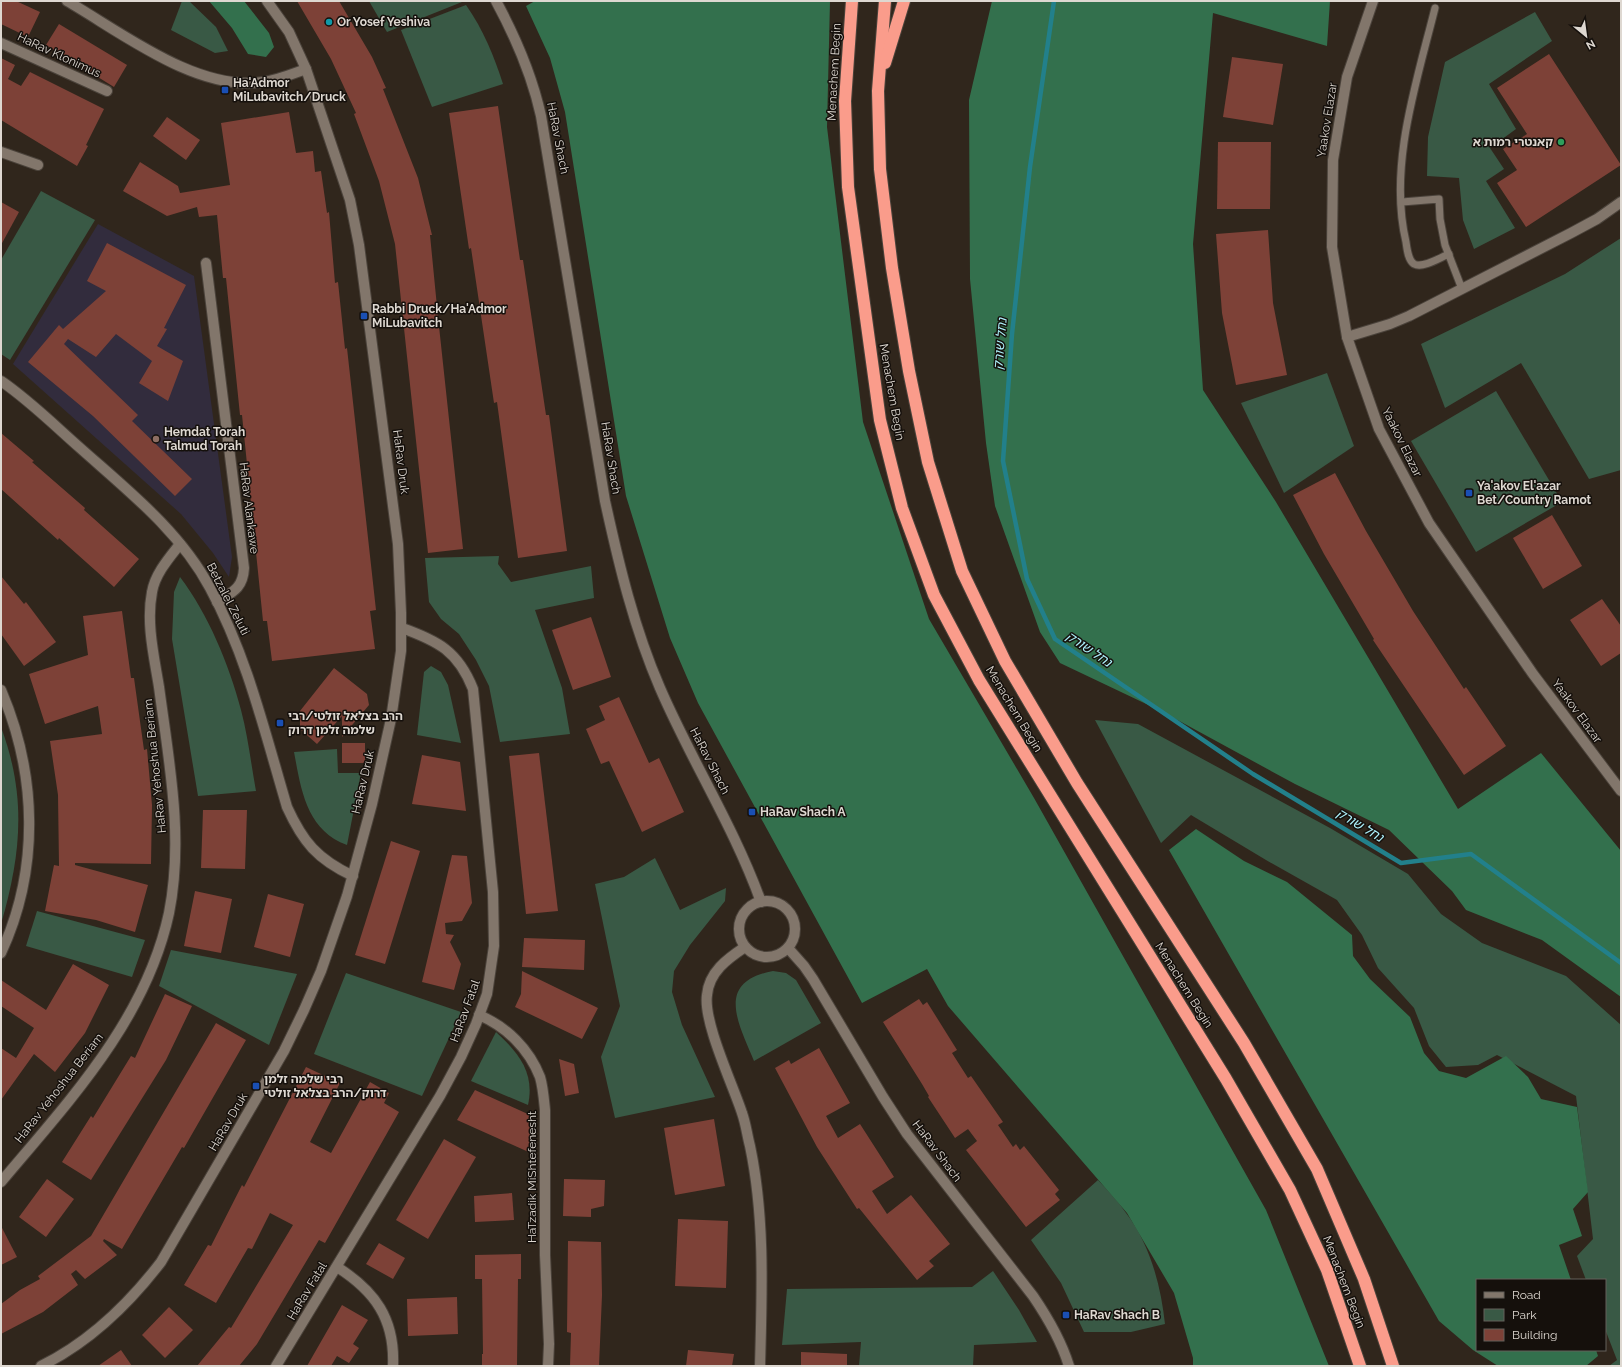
<svg xmlns="http://www.w3.org/2000/svg" width="1622" height="1367" viewBox="0 0 1622 1367" font-family="Raleway,'Noto Sans Hebrew',sans-serif">
<rect width="100%" height="100%" fill="#30261c"/>
<polygon fill="#322c3d" points="98,224 194,276 232,557 229,577 213,553 181,514 13,364"/>
<g fill="#395945">
<polygon points="182,1 189,1 216,27 228,51 215,53 171,30"/>
<polygon points="369,1 462,1 462,2 387,32"/>
<path d="M466,5C483,29 494,56 503,84L432,107L401,30Z"/>
<polygon points="1535,12 1552,41 1489,84 1516,129 1490,148 1504,169 1486,181 1515,228 1474,249 1463,220 1459,178 1427,176 1428,137 1445,62"/>
<polygon points="41,191 95,220 10,360 1,354 1,260"/>
<polygon points="1621,238 1621,470 1589,479 1521,363 1445,408 1421,344 1565,274"/>
<polygon points="1327,373 1354,446 1284,493 1241,403"/>
<polygon points="1496,391 1562,502 1476,552 1411,441"/>
<polygon points="499,556 498,564 511,582 591,566 594,598 535,610 562,688 570,734 500,742 489,686 476,660 459,634 441,619 429,602 425,558"/>
<path d="M180,577C208,614 229,664 241,710C248,736 251,764 256,791L198,796L172,639L174,592Z"/>
<polygon points="431,666 441,672 448,685 461,743 417,735 424,672"/>
<polygon points="1095,720 1138,724 1330,828 1408,874 1441,914 1482,943 1566,976 1621,1025 1621,1366 1609,1366 1617,1360 1605,1329 1605,1280 1586,1280 1577,1256 1593,1239 1576,1096 1497,1055 1478,1065 1446,1067 1429,1046 1414,1008 1378,968 1362,935 1337,900 1266,860 1191,815 1161,843"/>
<path d="M1,727C27,797 21,855 1,924Z"/>
<path d="M337,749L338,773H361L347,845C306,830 301,789 294,752Z"/>
<polygon points="655,858 680,910 726,888 725,901 690,945 674,971 672,992 682,1025 715,1097 615,1118 601,1057 620,1006 595,884 624,877"/>
<polygon points="37,911 145,940 132,977 26,946"/>
<polygon points="171,950 297,974 269,1045 159,986"/>
<path d="M773,971L786,973L796,980L821,1023L754,1061C739,1024 714,982 773,971Z"/>
<polygon points="346,973 461,1012 422,1096 314,1054"/>
<path d="M496,1032C519,1053 535,1073 528,1105L471,1081Z"/>
<path d="M1098,1180C1108,1191 1118,1201 1126,1213C1150,1244 1161,1286 1165,1324L1131,1332H1084L1061,1283L1031,1240Z"/>
<polygon points="993,1271 1019,1310 1037,1342 974,1345 973,1366 859,1366 861,1342 782,1345 787,1289 972,1287"/>
</g>
<g fill="#33704d">
<polygon points="209,1 244,1 269,33 274,47 266,57 248,54 232,28"/>
<polygon points="535,1 830,1 827,127 863,422 929,619 1034,798 1266,1210 1329,1366 1193,1366 1193,1358 1174,1293 1127,1213 948,1006 927,969 862,1003 698,703 670,638 626,496 565,112 550,58 526,6"/>
<polygon points="992,1 1330,1 1327,46 1213,13 1193,244 1203,390 1276,502 1458,809 1541,753 1621,851 1621,997 1542,940 1466,910 1452,891 1389,830 1295,784 1161,711 1060,663 1040,632 995,506 986,443 970,279 969,100"/>
<polygon points="1196,829 1244,861 1287,882 1352,935 1353,956 1370,979 1410,1017 1424,1053 1439,1071 1466,1078 1506,1056 1528,1077 1541,1099 1577,1107 1588,1192 1573,1209 1582,1236 1559,1245 1571,1280 1477,1280 1477,1350 1596,1350 1598,1356 1586,1366 1498,1366 1473,1350 1439,1321 1169,850"/>
</g>
<g fill="none" stroke-linecap="round" stroke-linejoin="round">
<polyline stroke="#22808b" stroke-width="4.5" points="1054,1 1030,167 1012,334 1003,461 1027,579 1055,639 1253,774 1401,863 1471,854 1621,963"/>
</g>
<g fill="#7d4137">
<polygon points="1,1 16,1 40,12 28,37 1,24"/>
<polygon points="297,1 339,1 372,57 386,88 383,89 418,178 432,235 430,235 438,317 463,549 428,553 395,244 379,181 354,114 356,113 331,59"/>
<polygon points="59,24 127,65 114,87 46,45"/>
<polygon points="1549,54 1621,165 1526,227 1497,183 1517,170 1503,149 1527,134 1497,88"/>
<polygon points="1232,57 1283,64 1273,125 1223,117"/>
<polygon points="1,58 15,65 8,79 21,86 30,72 104,109 86,145 88,146 77,166 1,120"/>
<polygon points="498,106 520,260 523,260 546,415 549,415 567,551 518,558 497,402 494,403 471,248 469,249 449,113"/>
<polygon points="289,112 296,153 313,151 315,172 321,171 327,213 329,212 335,283 338,282 345,349 347,348 376,610 370,611 375,649 272,661 267,621 263,621 242,415 240,415 226,278 223,278 217,215 199,217 197,207 167,216 123,191 140,162 178,186 180,193 230,185 221,123"/>
<polygon points="167,117 200,140 186,160 153,136"/>
<polygon points="1218,142 1271,142 1270,209 1217,209"/>
<polygon points="1,202 19,212 1,245"/>
<polygon points="1268,230 1273,303 1287,375 1236,385 1222,313 1216,234"/>
<polygon points="107,243 186,285 164,328 167,329 157,346 183,361 168,401 139,383 152,361 116,334 96,357 68,339 64,344 138,415 132,421 192,479 175,496 93,416 28,362 59,325 63,329 106,291 87,281"/>
<polygon points="1,433 34,461 32,462 85,508 84,510 139,559 114,587 59,538 58,540 1,489"/>
<polygon points="1335,473 1366,531 1413,611 1464,689 1466,687 1506,746 1464,775 1373,640 1374,639 1324,554 1293,495"/>
<polygon points="1552,515 1582,566 1543,589 1513,538"/>
<polygon points="1,576 24,604 26,602 56,642 24,666 1,634"/>
<polygon points="1602,599 1621,626 1621,653 1601,666 1570,620"/>
<polygon points="122,611 131,678 134,678 144,750 147,749 152,805 151,864 75,863 75,865 148,885 135,932 96,920 45,911 54,865 59,866 58,795 50,741 102,734 98,706 45,724 29,674 88,655 83,616"/>
<polygon points="591,617 611,677 573,690 552,630"/>
<polygon points="334,668 367,694 369,705 342,737 342,716 317,744 300,729 300,711"/>
<polygon points="619,697 649,763 659,758 684,812 642,832 609,761 601,764 586,729 605,720 599,706"/>
<rect x="342" y="743" width="23" height="20"/>
<polygon points="539,753 558,911 526,914 509,756"/>
<polygon points="422,755 460,762 466,811 412,804"/>
<polygon points="203,810 247,810 245,869 201,868"/>
<polygon points="391,841 420,851 385,964 355,955"/>
<polygon points="452,855 467,856 472,903 462,921 445,923 446,934 454,935 450,942 461,964 454,990 422,982"/>
<polygon points="195,891 232,899 221,953 184,946"/>
<polygon points="268,894 304,904 290,957 254,947"/>
<polygon points="524,938 585,940 584,970 522,967"/>
<polygon points="73,964 109,985 85,1033 55,1072 34,1054 1,1100 1,1048 16,1058 34,1028 1,1006 1,980 46,1010"/>
<polygon points="522,971 598,1008 582,1039 515,1007 521,994"/>
<polygon points="165,994 192,1006 166,1060 91,1180 62,1162 91,1116 93,1118 131,1056 135,1058"/>
<polygon points="919,999 923,1005 927,1002 957,1050 952,1053 968,1078 971,1076 1003,1122 998,1125 1013,1147 1016,1144 1020,1150 1024,1146 1059,1190 1055,1194 1060,1200 1026,1227 966,1150 977,1141 968,1129 955,1138 928,1097 929,1096 922,1084 883,1022"/>
<polygon points="216,1023 246,1040 184,1148 182,1147 122,1249 104,1239 103,1241 117,1255 85,1279 76,1270 71,1274 78,1285 43,1312 1,1334 1,1304 20,1290 40,1279 38,1276 91,1236"/>
<polygon points="819,1048 850,1103 826,1116 838,1138 860,1124 894,1177 872,1191 887,1214 911,1195 950,1244 929,1261 934,1266 917,1280 859,1208 857,1209 817,1147 775,1068 789,1060 791,1064"/>
<polygon points="559,1059 574,1064 579,1093 565,1096"/>
<polygon points="306,1067 340,1083 310,1142 331,1153 370,1082 389,1093 384,1103 399,1112 325,1243 319,1240 257,1344 239,1366 197,1366 229,1327 231,1328 293,1225 270,1213 252,1249 248,1248 216,1303 184,1285 208,1245 211,1246 242,1185 244,1187"/>
<polygon points="475,1090 530,1115 533,1154 457,1120"/>
<polygon points="714,1119 725,1186 675,1195 664,1128"/>
<polygon points="444,1139 476,1157 428,1239 396,1220"/>
<polygon points="47,1179 74,1199 46,1237 19,1217"/>
<polygon points="564,1179 605,1180 604,1206 591,1209 591,1217 563,1216"/>
<polygon points="512,1193 514,1220 475,1222 474,1196"/>
<polygon points="678,1219 728,1221 726,1288 675,1286"/>
<polygon points="1,1226 17,1257 1,1265"/>
<polygon points="568,1241 601,1242 602,1295 599,1366 570,1366 571,1333 567,1332"/>
<polygon points="379,1243 405,1258 393,1279 366,1264"/>
<polygon points="521,1254 521,1279 518,1279 517,1366 482,1366 482,1354 483,1354 482,1279 475,1279 475,1255"/>
<polygon points="457,1297 458,1334 408,1336 407,1299"/>
<polygon points="342,1305 368,1320 353,1344 359,1348 349,1363 337,1356 331,1366 307,1366"/>
<polygon points="169,1307 193,1330 165,1358 142,1335"/>
<polygon points="121,1350 132,1366 98,1366"/>
<polygon points="688,1350 734,1354 732,1366 686,1366"/>
<polygon points="801,1352 847,1354 847,1366 801,1366"/>
</g>
<g fill="none" stroke-linecap="round" stroke-linejoin="round">
<g stroke="#4b433b" stroke-width="9">
<g id="service">
<path d="M1435,8C1417,81 1388,166 1406,242C1407,249 1408,260 1414,264C1423,269 1441,257 1449,254"/>
<polyline points="1402,202 1439,199 1440,219 1445,245 1462,289"/>
</g>
</g>
<g stroke="#4b433b" stroke-width="12">
<g id="minor">
<path d="M496,1C516,38 532,75 541,116L605,501C619,565 634,628 660,688C691,760 734,827 761,902"/>
<polyline points="1373,1 1347,77 1333,160 1332,247 1347,337 1379,429 1429,523 1533,674 1621,791"/>
<polyline points="1,43 107,91"/>
<polyline points="1,152 38,165"/>
<path d="M206,263L244,568C243,588 233,592 217,602"/>
<polyline points="1347,337 1390,324 1409,316 1571,233 1597,219 1621,202"/>
<path d="M1,690C37,774 40,869 1,953"/>
<circle cx="767" cy="929" r="28"/>
<path d="M745,947C727,959 709,972 707,995C703,1022 733,1085 742,1113C746,1124 747,1135 750,1146C765,1217 762,1293 760,1366"/>
<path d="M788,948L804,966L813,979L883,1097L907,1134L1033,1296C1048,1318 1061,1340 1069,1366"/>
<path d="M479,1015C507,1027 529,1049 540,1077C543,1087 544,1100 545,1110V1255L549,1344L548,1366"/>
<path d="M1,1182C69,1101 146,1020 169,913C184,838 169,762 159,687C154,656 146,623 152,592C155,574 169,558 180,544"/>
<path d="M337,1267C375,1291 395,1319 393,1366"/>
<path d="M276,1366L440,1096L461,1057L476,1024L487,994L494,946L493,892L473,689C458,651 438,641 402,628"/>
</g>
</g>
<g stroke="#4b433b" stroke-width="12">
<g id="tertiary">
<path d="M67,1C121,32 197,92 263,82C278,80 292,74 306,69"/>
<path d="M1,381C29,400 54,425 79,447C126,489 180,531 210,588C247,656 265,733 287,807C303,842 317,859 353,876"/>
<path d="M41,1366C90,1342 128,1305 161,1262L284,1051L304,1010L321,971L347,896L372,804L391,719L401,651V613L398,544L359,245L350,200L306,69L289,32L267,1"/>
</g>
</g>
<g stroke="#4b433b" stroke-width="14">
<g id="motorway">
<polyline points="852,1 845,101 848,187 880,420 902,508 934,595 979,680 1226,1079 1290,1190 1327,1270 1360,1366"/>
<polyline points="885,1 878,91 880,169 892,268 909,371 928,462 962,571 1005,661 1077,783 1244,1043 1317,1169 1364,1279 1393,1366"/>
<polyline points="885,63 904,1"/>
</g>
</g>
<use href="#service" stroke="#82766b" stroke-width="7"/>
<use href="#minor" stroke="#82766b" stroke-width="10"/>
<use href="#tertiary" stroke="#82766b" stroke-width="10"/>
<use href="#motorway" stroke="#fa9c8b" stroke-width="12"/>
</g>
<circle fill="#0f9aa8" stroke="#15100c" stroke-width="1.5" cx="329" cy="22" r="4"/>
<g fill="#1a4fb4" stroke="#15100c" stroke-width="1.5">
<rect x="221" y="86" width="8" height="8" rx="2"/>
<rect x="360" y="312" width="8" height="8" rx="2"/>
<rect x="1465" y="489" width="8" height="8" rx="2"/>
<rect x="276" y="719" width="8" height="8" rx="2"/>
<rect x="748" y="808" width="8" height="8" rx="2"/>
<rect x="252" y="1082" width="8" height="8" rx="2"/>
<rect x="1062" y="1311" width="8" height="8" rx="2"/>
</g>
<circle fill="#2e9e5b" stroke="#15100c" stroke-width="1.5" cx="1561" cy="142" r="4"/>
<circle fill="#8d6e63" stroke="#15100c" stroke-width="1.5" cx="156" cy="439" r="4"/>
<g text-anchor="middle" dominant-baseline="central" stroke-width="3" stroke-linejoin="round" paint-order="stroke">
<g font-size="12" font-weight="bold" fill="#ded8d1" stroke="#15100c" text-anchor="start">
<text x="337" y="22">Or Yosef Yeshiva</text>
<text x="233" y="83">Ha'Admor<tspan x="233" dy="14">MiLubavitch/Druck</tspan></text>
<text x="1553" y="142" text-anchor="end">קאנטרי רמות א</text>
<text x="372" y="309">Rabbi Druck/Ha'Admor<tspan x="372" dy="14">MiLubavitch</tspan></text>
<text x="164" y="432">Hemdat Torah<tspan x="164" dy="14">Talmud Torah</tspan></text>
<text x="1477" y="486">Ya'akov El'azar<tspan x="1477" dy="14">Bet/Country Ramot</tspan></text>
<text x="288" y="716">הרב בצלאל זולטי/רבי<tspan x="288" dy="14">שלמה זלמן דרוק</tspan></text>
<text x="760" y="812">HaRav Shach A</text>
<text x="264" y="1079">רבי שלמה זלמן<tspan x="264" dy="14">דרוק/הרב בצלאל זולטי</tspan></text>
<text x="1074" y="1315">HaRav Shach B</text>
</g>
<g font-size="12" fill="#ded8d1" stroke="#15100c">
<text transform="translate(59 55) rotate(25)">HaRav Klonimus</text>
<text transform="translate(834 72) rotate(-87)">Menachem Begin</text>
<text transform="translate(1327 120) rotate(-81)">Yaakov Elazar</text>
<text transform="translate(558 138) rotate(79)">HaRav Shach</text>
<text transform="translate(892 392) rotate(80)">Menachem Begin</text>
<text transform="translate(1402 442) rotate(64)">Yaakov Elazar</text>
<text transform="translate(611 458) rotate(81)">HaRav Shach</text>
<text transform="translate(401 462) rotate(83)">HaRav Druk</text>
<text transform="translate(249 508) rotate(83)">HaRav Alankawe</text>
<text transform="translate(228 599) rotate(63)">Betzalel Zeluti</text>
<text transform="translate(1014 709) rotate(59)">Menachem Begin</text>
<text transform="translate(1577 711) rotate(54)">Yaakov Elazar</text>
<text transform="translate(710 761) rotate(63)">HaRav Shach</text>
<text transform="translate(155 766) rotate(-96)">HaRav Yehoshua Beriam</text>
<text transform="translate(363 782) rotate(-77)">HaRav Druk</text>
<text transform="translate(1184 985) rotate(58)">Menachem Begin</text>
<text transform="translate(465 1011) rotate(-70)">HaRav Fatal</text>
<text transform="translate(59 1088) rotate(-52)">HaRav Yehoshua Beriam</text>
<text transform="translate(228 1122) rotate(-60)">HaRav Druk</text>
<text transform="translate(937 1151) rotate(53)">HaRav Shach</text>
<text transform="translate(532 1177) rotate(-90)">HaTzadik MiShtefenesht</text>
<text transform="translate(1344 1282) rotate(69)">Menachem Begin</text>
<text transform="translate(307 1291) rotate(-59)">HaRav Fatal</text>
</g>
<g font-size="13" font-style="italic" fill="#adf1fb" stroke="#15100c">
<text transform="translate(1000 344) rotate(-85)">נחל שורק</text>
<text transform="translate(1089 649) rotate(34)">נחל שורק</text>
<text transform="translate(1360 825) rotate(31)">נחל שורק</text>
</g>
</g>
<rect width="1622" height="1367" fill="none" stroke="#ded8d1" stroke-width="4"/>
<rect x="1476" y="1279" width="130" height="72" fill="#15100c" stroke="#65605b"/>
<rect x="1484" y="1292" width="20" height="6" fill="#82766b" stroke="#65605b"/>
<text x="1512" y="1299" font-size="12" fill="#ded8d1">Road</text>
<rect x="1484" y="1309" width="20" height="12" fill="#395945" stroke="#65605b"/>
<text x="1512" y="1319" font-size="12" fill="#ded8d1">Park</text>
<rect x="1484" y="1329" width="20" height="12" fill="#7d4137" stroke="#65605b"/>
<text x="1512" y="1339" font-size="12" fill="#ded8d1">Building</text>
<g transform="translate(1586 36) rotate(151)" stroke="#15100c" stroke-width="3" paint-order="stroke">
<path d="M0-3L7 15L0 10L-7 15Z" fill="#ded8d1"/>
<text y="-6" font-size="11" font-weight="bold" text-anchor="middle" fill="#ded8d1">N</text>
</g>
</svg>
